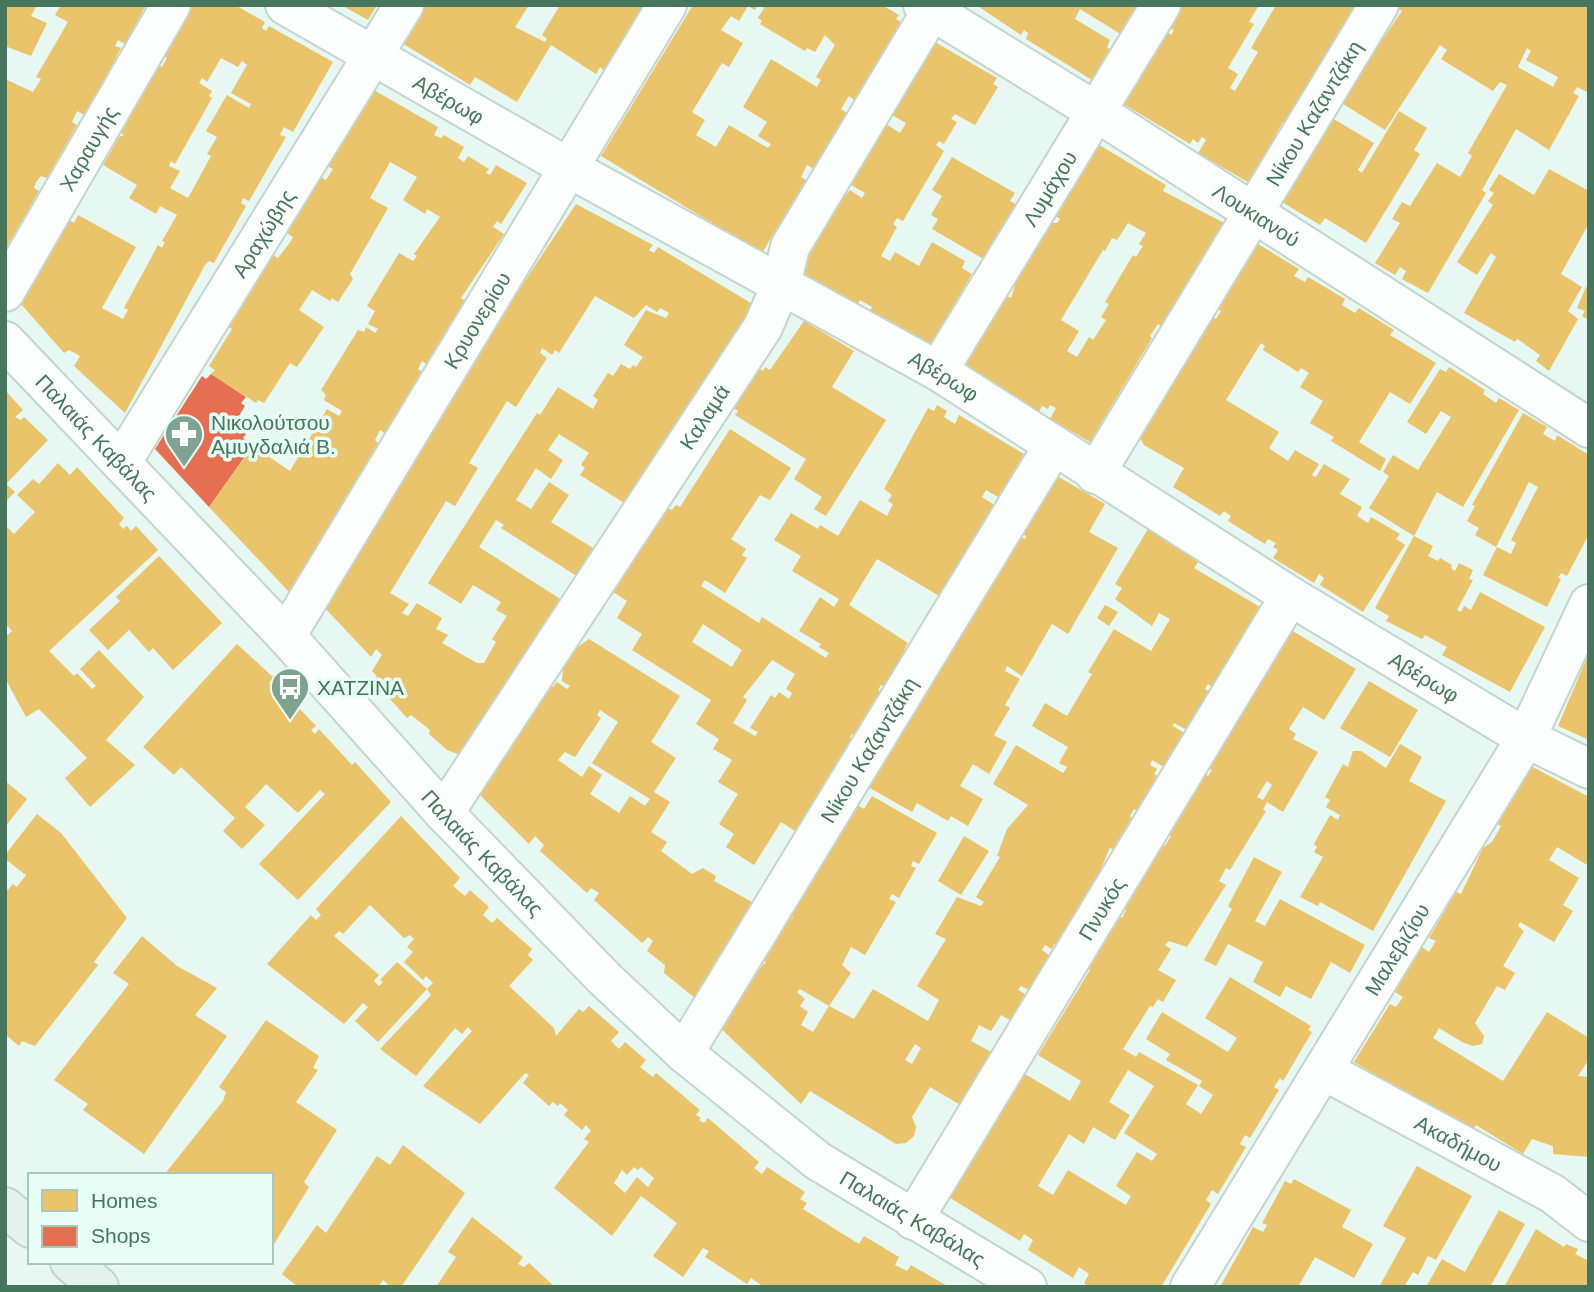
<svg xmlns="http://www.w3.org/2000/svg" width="1594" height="1292" viewBox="0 0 1594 1292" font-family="Helvetica,sans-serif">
<rect width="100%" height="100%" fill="#e7f7f2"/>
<g fill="#e9c46a" fill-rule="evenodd">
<polygon points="5,5 37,5 31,16 47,23 31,56 5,46"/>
<polygon points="61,5 146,5 125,44 118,40 115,46 121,48 86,116 77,111 72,122 77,125 47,178 41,176 36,182 34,188 39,191 5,250 5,79 33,92 41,79 36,77 68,22 55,15"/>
<path d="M188,5H235L265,22L262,28L266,31L269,26L333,62L293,132L284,127L280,135L286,137L249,201L243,198L241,203L246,206L214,263L209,261L205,265L125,413L74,366L80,356L69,350L64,353L21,304L68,219L74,223L78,215L136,247L102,308L123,319L128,310L124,308L158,245L162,248L165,242L162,241L177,215L160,206L156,214L129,198L137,185L103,165L119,137L124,135L118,131L156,64L162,67L167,58L160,54ZM221,58L238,67L242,61L247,65L231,93L251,104L249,108L227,95L206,131L217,137L207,154L211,156L188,198L170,188L180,171L169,166L171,161L175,164L212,98L209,96L212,91L199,83L202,78L207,82Z"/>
<polygon points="341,5 377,5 368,20"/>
<polygon points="424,5 529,5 515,27 545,42 547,39 542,35 560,5 646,5 605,71 600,67 596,74 551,45 517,102 475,77 470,85 402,43"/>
<polygon points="693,5 758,5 755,10 748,6 739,21 731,16 721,30 743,43 729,67 722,63 692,112 705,120 696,135 716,147 729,125 768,148 771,144 758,136 767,122 743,107 771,59 817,87 821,80 816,77 835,45 825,35 815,52 807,48 805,51 760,24 762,21 758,18 764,8 760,5 882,5 899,15 896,19 901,22 854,100 849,96 841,109 848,114 814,169 807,165 801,177 806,180 762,253 601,156"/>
<polygon points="976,5 1133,5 1138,8 1122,35 1080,9 1075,19 1110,40 1107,47 1111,50 1092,80 1026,39 1028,33 1024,30 1021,35"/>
<polygon points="1180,5 1259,5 1249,22 1254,24 1228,68 1238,74 1230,88 1235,91 1258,52 1251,48 1276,5 1361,5 1344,34 1339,31 1337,35 1342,37 1317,79 1312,76 1309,82 1313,84 1288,126 1283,122 1276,134 1281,137 1253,185 1198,153 1206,140 1202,137 1198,143 1193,139 1190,144 1122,103 1153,51 1156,53 1168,32 1171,35 1174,30 1167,27"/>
<path d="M1393,5H1589V93L1577,87L1573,93L1579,96L1549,150L1516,129L1482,190L1486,193L1428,293L1402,279L1406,271L1400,267L1395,275L1375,263L1400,223L1392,219L1402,202L1410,206L1437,163L1460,177L1472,156L1468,153L1507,85L1500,82L1493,91L1441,59L1447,50L1440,45L1385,130L1340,102L1402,11ZM1527,48L1531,51L1526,60L1558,77L1553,87L1518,67Z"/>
<polygon points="935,42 997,78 993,84 998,87 975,125 955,114 951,119 957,122 944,144 939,141 936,145 944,151 903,221 897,218 893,224 897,227 881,256 890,261 895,252 919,266 932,242 965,261 962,268 972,274 930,345 870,311 872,307 860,300 855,308 793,271 840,192 846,195 850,190 862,198 865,193 851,185 886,124 900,133 906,123 892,115"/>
<polygon points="372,89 438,127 434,135 441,138 444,135 464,147 458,158 464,162 468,156 489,169 486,173 490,175 496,165 527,183 501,224 497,221 493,227 504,234 461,298 465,301 426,364 422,361 418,369 423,373 386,434 380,430 375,440 378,443 289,592 209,507 253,446 290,471 327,409 339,416 342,411 324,400 326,395 321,390 358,330 364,332 366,327 375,333 378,329 368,324 375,311 367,306 399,253 413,261 417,256 414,254 440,217 427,209 425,214 403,200 417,177 390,162 370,198 388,208 350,274 353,279 338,302 332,298 330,301 312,290 299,310 324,327 297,367 290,363 264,403 258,400 256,403 211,374 215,370 209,366 232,329 225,325 272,254 278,258 291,241 293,237 285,232 319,176 326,180 333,169 327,166"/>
<polygon points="1399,111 1427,128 1414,150 1420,154 1366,243 1325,218 1320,225 1277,199 1327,115 1374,143 1358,170 1362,173"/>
<path d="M1096,143L1166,185L1163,191L1226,224L1165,328L1158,324L1150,336L1152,338L1090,442L1050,419L1056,408L1050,405L1048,409L1042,406L1039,412L962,367L1005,295L1011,298L1015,285L1011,283L1046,223H1057L1060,219L1054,215ZM1128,223L1146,233L1139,244L1143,246L1136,257L1133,255L1105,302L1109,304L1101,317L1106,320L1093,340L1089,337L1077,357L1067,351L1079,331L1061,320L1103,250L1105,251L1112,238L1117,240Z"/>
<polygon points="952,157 1015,193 1010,201 1019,206 987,261 932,229 938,219 931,215 942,196 932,190"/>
<polygon points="1549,169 1589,191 1589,223 1561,274 1582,287 1568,311 1578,319 1549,371 1536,361 1540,355 1522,342 1517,339 1515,342 1464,313 1496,257 1491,253 1477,275 1457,262 1493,205 1488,201 1494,193 1489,190 1499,174 1534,195"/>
<path d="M576,204L653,245L649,250L654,253L658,247L759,308L731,353L725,349L719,358L723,361L697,402L693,398L626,504L580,475L585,468L581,465L589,453L559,434L548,450L563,460L551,479L536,468L516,500L531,509L549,482L569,495L551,522L598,551L580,578L501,528L504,525L496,520L479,547L565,602L529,663L522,658L466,757L447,750L429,734L430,730L411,715L407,718L373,680L377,676L372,671L382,655L376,649L371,657L324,607L499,320ZM595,296L634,318L646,305L657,312L660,308L669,313L666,318L646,310L624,345L643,357L636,367L633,365L630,369L621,364L613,376L608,373L593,396L598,400L593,409L558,387L540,415L537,413L428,583L461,604L473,585L501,602L496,610L507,616L492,639L496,642L484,663H477L442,643L448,635L436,629L442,618L417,603L408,616L402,613L409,604L390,593L446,501L455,506L478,468L469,463L507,401L516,407L547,358L540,353L542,348L552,355L555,350L559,353Z"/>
<polygon points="1253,241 1299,269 1294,276 1305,282 1308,277 1345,299 1342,305 1355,313 1359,308 1394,330 1390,335 1436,363 1410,404 1390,392 1359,442 1386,459 1380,471 1331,441 1334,437 1310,423 1323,401 1300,387 1309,373 1301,368 1298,372 1263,350 1265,346 1261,343 1226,400 1279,432 1269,448 1288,461 1295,450 1319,464 1312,475 1316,477 1324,464 1350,479 1340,494 1362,507 1357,516 1368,523 1371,517 1400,534 1396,539 1405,545 1363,612 1320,585 1324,578 1319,574 1314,583 1273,558 1278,550 1273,547 1276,543 1268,539 1265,544 1228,521 1231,516 1224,511 1220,516 1173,487 1184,468 1144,445 1139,437 1210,316 1216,319 1221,311 1213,306"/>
<polygon points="1586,287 1589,288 1589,320 1582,316 1585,311 1577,308"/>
<polygon points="804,321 854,351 832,387 886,420 826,516 814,509 822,497 794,479 806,459 735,415 738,411 729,405 754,365 763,371 765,367 770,370"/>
<polygon points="1449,367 1485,390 1483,394 1496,403 1499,398 1519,410 1463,507 1437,492 1414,536 1369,508 1389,476 1383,472 1393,455 1418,470 1451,417 1441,411 1426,434 1407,422 1440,369 1446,372"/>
<polygon points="5,390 23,410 15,417 21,420 24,417 48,440 6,484 15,492 5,502"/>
<path d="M937,405L947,411L944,417L955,424L959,415L1024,454L998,497L986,490L982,497L996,506L941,597L877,559L849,605L908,643L904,650L907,652L885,687L881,685L878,690L883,693L856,736L852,734L850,737L856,742L819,793L823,795L803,828L799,825L795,831L781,822L754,865L726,847L734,834L719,824L738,794L718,782L732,760L713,749L719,739L696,724L711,700L632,650L642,634L617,618L627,601L613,592L666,507L672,510L676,505L680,507L730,429L791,468L770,500L760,495L731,539L746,549L742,555L747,558L725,593L705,580L701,586L759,623L762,617L826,658L829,653L819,647L821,644L799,631L820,597L834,607L839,599L792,571L801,556L774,540L791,513L818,529L820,525L838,536L860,500L887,516L893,504L888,501L892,495L884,489L928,408L934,411ZM703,624L742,650L732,667L692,642ZM772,660L795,674L786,689L792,693L789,699L779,692L775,698L771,695L750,728L758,732L755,736L733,723L747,700L743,697Z"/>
<polygon points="1523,413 1547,427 1543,434 1555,441 1557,435 1589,455 1589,534 1567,576 1561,573 1558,578 1561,579 1547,607 1483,575 1497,547 1511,554 1516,543 1511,540 1538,487 1529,482 1496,547 1475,535 1479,528 1467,521 1475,506 1472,505"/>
<polygon points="58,463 70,475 77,467 124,518 119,524 123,529 127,526 131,531 136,526 158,550 49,651 74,676 77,673 92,689 96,686 80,669 99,650 144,697 106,740 135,765 90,807 65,778 87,758 39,709 26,717 5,678 5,637 12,631 5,623 5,525 14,534 35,512 17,495 33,479 39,484"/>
<polygon points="1052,473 1105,504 1089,532 1118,548 1068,634 1052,624 1022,676 1007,666 1005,671 1020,679 1005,705 1010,708 994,735 1007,742 989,774 973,764 960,786 983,799 968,826 951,816 948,821 917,803 912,812 863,784 916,693 927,697 920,692 1013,532 1025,539 1026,536 1018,531"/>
<path d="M1148,529L1200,559L1194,568L1260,607L1212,687L1208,684L1205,689L1210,692L1187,730L1174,723L1173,726L1184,733L1164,767L1152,760L1150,765L1157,769L1154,774L1159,777L1138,812L1134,809L1130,816L1132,818L1114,850L1110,848L1108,852L1096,881L1076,910L1080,913L1058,947L1054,944L1052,949L1045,945L1042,950L1052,957L1031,991L1021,986L1018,990L1025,994L1010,1020L1001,1015L991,1031L979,1025L971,1041L995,1054L964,1107L930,1087L912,1117L916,1127L914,1136L906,1143L896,1144L810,1091L801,1104L716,1024L754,968L757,971L766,962L759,958L785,914L793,918L791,912L854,803L864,809L872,796L937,833L919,864L913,861L911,866L916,868L899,898L892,894L889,899L896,902L865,955L851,947L842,965L851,973L829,1006L800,989L797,992L805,999L800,1006L808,1012L801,1025L813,1032L829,1006L854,1019L873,989L928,1021L939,1000L917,986L946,939L935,934L957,897L981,906L984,902L976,897L1000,857L997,856L1007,829L1028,805L993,784L1016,745L1063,773L1067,767L1059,763L1068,747L1032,726L1045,703L1067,716L1092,674L1088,672L1114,629L1151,651L1170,619L1159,613L1152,626L1115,599L1122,588L1115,584ZM915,1044L921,1048L912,1064L905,1060Z"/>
<polygon points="1414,536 1433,546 1428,556 1438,561 1440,558 1452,565 1451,568 1455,571 1459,563 1473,570 1469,579 1473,580 1457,610 1461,612 1464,606 1471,610 1480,592 1545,627 1510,692 1442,655 1447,647 1425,635 1422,639 1386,621 1389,616 1375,608"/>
<polygon points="159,556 222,623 173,670 153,648 149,652 129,630 108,650 89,630 120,601 116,597"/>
<polygon points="1105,605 1118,612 1109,626 1097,618"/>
<path d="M1291,630L1356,669L1324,720L1303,707L1289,729L1296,734L1293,739L1318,752L1283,812L1267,802L1263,810L1266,811L1230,870L1226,868L1219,881L1226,885L1187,947L1169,941L1165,945L1171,949L1158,970L1176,980L1163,1002L1158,999L1153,1007L1150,1006L1123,1049L1136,1057L1139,1052L1198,1085L1186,1104L1201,1114L1213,1095L1199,1086L1202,1081L1166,1060L1170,1054L1146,1039L1162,1012L1228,1052L1237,1038L1205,1018L1230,977L1311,1026L1308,1030L1312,1032L1283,1081L1280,1078L1274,1087L1279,1090L1250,1138L1245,1135L1240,1144L1246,1147L1218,1194L1212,1190L1206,1200L1211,1204L1161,1287H1089L1084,1283L1089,1274L1079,1267L1073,1278L1028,1250L1033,1240L1024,1234L1020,1241L947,1196L977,1149L979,1150L984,1142L980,1139L1003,1102L1007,1104L1025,1074L1070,1101L1081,1081L1038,1055L1090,970L1084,965L1115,913L1122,918L1126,910L1120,906L1159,842L1165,846L1171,836L1164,831L1201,771L1208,776L1212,770L1207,767ZM1267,781L1272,785L1263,800L1257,797ZM1128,1070L1154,1086L1124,1133L1157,1154L1152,1161L1137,1152L1116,1186L1131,1196L1126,1205L1068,1170L1053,1195L1038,1186L1069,1134L1084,1144L1093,1127L1115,1140L1130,1115L1109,1102Z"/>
<path d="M589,639L680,696L651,742L676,758L654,792L670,802L651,832L667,842L661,851L692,874L703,868L716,876L714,881L754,903L700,1002L664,973L665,965L647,951L653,941L648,937L642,943L594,900L599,893L591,888L587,893L540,851L544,845L535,836L529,844L478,793L548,684L553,687L557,682L567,689L570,686L562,681L563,667L576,648ZM600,710L618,722L592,763L650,799L645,806L630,796L619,813L590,794L602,775L589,766L582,777L558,760L565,752L575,757L601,718L597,715Z"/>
<polygon points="237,644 274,678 269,683 281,695 284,692 316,726 311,730 315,734 319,729 352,765 355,762 391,802 298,900 259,864 325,794 320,790 298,813 266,784 245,807 265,825 242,849 223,831 235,818 181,767 174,775 143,747"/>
<polygon points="1589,653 1589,740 1558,726"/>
<polygon points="1369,681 1418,710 1390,757 1340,728"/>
<polygon points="1400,744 1422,757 1409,781 1446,801 1373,931 1320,902 1318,906 1300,897 1323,857 1314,852 1317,847 1314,844 1330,815 1338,820 1340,815 1326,807 1330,800 1325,797 1343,764 1348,767 1353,751 1361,751 1386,768"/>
<polygon points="1531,766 1589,797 1589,866 1557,847 1549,860 1579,878 1563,905 1573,911 1554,942 1520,922 1518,926 1524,931 1503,966 1515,973 1505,990 1497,986 1475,1023 1484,1036 1482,1044 1473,1046 1464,1043 1439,1028 1433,1038 1503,1081 1547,1012 1589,1038 1589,1059 1578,1076 1589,1077 1589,1157 1553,1154 1553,1146 1532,1139 1523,1154 1476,1125 1471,1133 1354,1062 1390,1004 1396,1007 1403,997 1395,992 1422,947 1429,952 1432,947 1436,941 1429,938 1456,892 1461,894 1483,848 1492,842 1501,826 1497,824"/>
<polygon points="5,781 27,799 5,827"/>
<polygon points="37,814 61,833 127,918 94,962 98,965 35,1046 22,1041 19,1046 5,1034 5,888 8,890 13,884 17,887 26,875 5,859 5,855"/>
<path d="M401,816L460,878L453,886L465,896L470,890L489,907L483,915L492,923L497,918L532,949L528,955L533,960L509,986L554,1028L556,1036L579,1009L583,1012L589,1006L619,1032L611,1041L619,1049L625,1042L646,1060L640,1067L653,1077L656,1073L700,1110L696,1115L701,1118L699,1120L704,1123L708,1118L759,1162L754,1168L762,1174L767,1167L805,1192L800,1199L807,1203L803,1209L859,1244L864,1236L899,1257L895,1265L907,1271L911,1265L949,1287H764L751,1278L747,1284L705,1257L709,1251L703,1248L683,1277L653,1256L677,1223L641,1196L612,1236L554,1188L589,1142L584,1139L591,1131L586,1125L582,1130L564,1115L568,1110L560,1103L558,1106L553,1102L549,1106L523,1083L529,1075L525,1073L480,1124L423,1086L472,1031L468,1027L462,1034L455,1028L416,1076L380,1049L431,995L427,989L378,1042L355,1021L368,1007L363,1003L344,1024L267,964L311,915L316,920L321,915L316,909ZM370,905L404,938L410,935L414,939L407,947L413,952L404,962L423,980L426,976L433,983L427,989L397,962L380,980L383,982L379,986L374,981L379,975L334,936L339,931L343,934ZM634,1167L638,1170L641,1167L654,1178L648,1187L637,1177L625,1193L614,1183L622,1170L627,1175Z"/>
<polygon points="964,836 989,851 961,895 938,881"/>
<polygon points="1254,857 1282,872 1255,921 1265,926 1280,899 1365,945 1350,973 1331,962 1311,999 1286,986 1280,997 1253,982 1263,962 1228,944 1216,966 1204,960 1232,909 1228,906"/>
<polygon points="142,936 177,966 217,988 195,1015 227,1036 144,1154 83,1110 88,1104 54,1080 129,984 113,973"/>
<polygon points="266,1020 319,1056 313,1068 318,1070 296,1102 337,1130 304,1182 309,1187 271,1249 271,1175 164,1175 223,1101 226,1092 219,1087"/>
<polygon points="403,1145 465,1193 401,1287 391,1287 383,1280 378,1287 298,1287 282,1274 317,1225 326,1233 377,1156 390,1165"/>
<polygon points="1417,1166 1472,1196 1436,1260 1428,1256 1418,1275 1413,1272 1404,1287 1379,1287 1406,1238 1383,1226"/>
<polygon points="1294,1179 1351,1210 1342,1227 1373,1244 1354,1278 1315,1257 1298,1287 1220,1287 1253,1227 1263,1232 1267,1225 1262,1223 1285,1181 1291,1184"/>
<polygon points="1499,1210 1525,1224 1490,1287 1426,1287 1442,1259 1465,1272"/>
<polygon points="472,1217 523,1257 518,1264 524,1267 529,1263 555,1287 436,1287 456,1257 448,1252"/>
<polygon points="1536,1229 1564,1247 1566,1244 1578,1249 1575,1254 1589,1261 1589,1287 1504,1287"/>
</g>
<polygon fill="#e76f51" points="211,374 246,397 241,403 245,406 233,426 246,434 243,438 248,442 241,452 246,455 209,507 155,449 202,376 206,379"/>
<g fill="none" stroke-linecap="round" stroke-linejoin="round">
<g stroke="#c2d6cd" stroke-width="42">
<g id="minor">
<path id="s1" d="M285,5L569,168L938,371L1290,596L1526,738L1589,769"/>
<path id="s2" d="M923,5L1095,111L1589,428"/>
<path id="s3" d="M5,292L171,5"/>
<path id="s4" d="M938,371L1161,5"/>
<path id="s5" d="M121,463L404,5"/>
<path id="s6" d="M1095,474L1379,5"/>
<path id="s7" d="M286,636L667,5"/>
<path id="s8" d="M444,813L763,327L781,285L790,247L935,5"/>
<path id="s9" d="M684,1053L1054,445"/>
<path id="s10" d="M1323,1070L1553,1194L1589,1222"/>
<path id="s11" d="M913,1220L1290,596"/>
<path id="s12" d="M1190,1287L1526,738L1589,604"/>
</g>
</g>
<g stroke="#c2d6cd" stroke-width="42">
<g id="tertiary">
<path id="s13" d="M5,341L286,636L444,813L605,979L684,1053L818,1161L1027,1287"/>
</g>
</g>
<g stroke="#c3d6cd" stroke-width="42">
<g id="trunk">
<polyline points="5,1207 30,1228"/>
<polyline points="70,1262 99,1287"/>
</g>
</g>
<use href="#minor" stroke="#fbfefd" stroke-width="38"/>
<use href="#tertiary" stroke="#fbfefd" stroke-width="38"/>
<use href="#trunk" stroke="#e3f2ec" stroke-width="38"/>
</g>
<defs>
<g id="pharmacy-pin" transform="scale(2.0125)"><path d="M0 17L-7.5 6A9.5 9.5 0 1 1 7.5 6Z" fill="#7ea390" stroke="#e8fff8"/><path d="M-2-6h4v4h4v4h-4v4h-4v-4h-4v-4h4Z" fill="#fff"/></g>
<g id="bus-pin" transform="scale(2.0125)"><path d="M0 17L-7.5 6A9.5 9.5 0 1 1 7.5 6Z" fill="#7ea390" stroke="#e8fff8"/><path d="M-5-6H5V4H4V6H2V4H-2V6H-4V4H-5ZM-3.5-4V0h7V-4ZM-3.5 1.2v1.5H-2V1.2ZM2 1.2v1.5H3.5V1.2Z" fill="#fff"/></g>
</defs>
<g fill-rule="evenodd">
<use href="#pharmacy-pin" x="184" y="434"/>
<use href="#bus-pin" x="290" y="687"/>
</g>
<g text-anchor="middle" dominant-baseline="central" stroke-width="7" stroke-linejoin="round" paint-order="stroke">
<g font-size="21" fill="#46765c" stroke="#e8fff8">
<text stroke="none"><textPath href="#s1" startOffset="189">Αβέρωφ</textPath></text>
<text stroke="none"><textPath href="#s6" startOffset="422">Νίκου Καζαντζάκη</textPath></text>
<text stroke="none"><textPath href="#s3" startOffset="166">Χαραυγής</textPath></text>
<text stroke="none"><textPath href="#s4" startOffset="214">Λυμάχου</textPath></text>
<text stroke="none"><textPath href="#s2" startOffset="394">Λουκιανού</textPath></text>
<text stroke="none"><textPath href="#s5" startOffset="270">Αραχώβης</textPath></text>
<text stroke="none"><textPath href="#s7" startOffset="369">Κρυονερίου</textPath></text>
<text stroke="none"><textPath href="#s1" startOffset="756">Αβέρωφ</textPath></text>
<text stroke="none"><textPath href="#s8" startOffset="474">Καλαμά</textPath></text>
<text stroke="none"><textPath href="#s13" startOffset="133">Παλαιάς Καβάλας</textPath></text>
<text stroke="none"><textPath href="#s1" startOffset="1323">Αβέρωφ</textPath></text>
<text stroke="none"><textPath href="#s9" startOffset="355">Νίκου Καζαντζάκη</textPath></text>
<text stroke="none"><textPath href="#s13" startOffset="700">Παλαιάς Καβάλας</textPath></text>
<text stroke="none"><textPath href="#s11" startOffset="364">Πνυκός</textPath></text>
<text stroke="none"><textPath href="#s12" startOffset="396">Μαλεβιζίου</textPath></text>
<text stroke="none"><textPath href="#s10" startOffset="154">Ακαδήμου</textPath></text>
<text stroke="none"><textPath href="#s13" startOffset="1267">Παλαιάς Καβάλας</textPath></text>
</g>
<g font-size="21" fill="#46765c" stroke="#e8fff8" text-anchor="start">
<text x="211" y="422">Νικολούτσου<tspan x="211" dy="24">Αμυγδαλιά Β.</tspan></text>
<text x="317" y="687">ΧΑΤΖΙΝΑ</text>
</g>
</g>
<rect width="1594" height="1292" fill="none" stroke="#46765c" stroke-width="14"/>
<rect x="28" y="1173" width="245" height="91" fill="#e8fff8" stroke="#a7c8ba" stroke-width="2"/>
<rect x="42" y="1190" width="35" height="21" fill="#e9c46a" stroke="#a7c8ba" stroke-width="2"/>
<text x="91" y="1208" font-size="21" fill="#46765c">Homes</text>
<rect x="42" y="1226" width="35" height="21" fill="#e76f51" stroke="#a7c8ba" stroke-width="2"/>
<text x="91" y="1243" font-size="21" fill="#46765c">Shops</text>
</svg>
